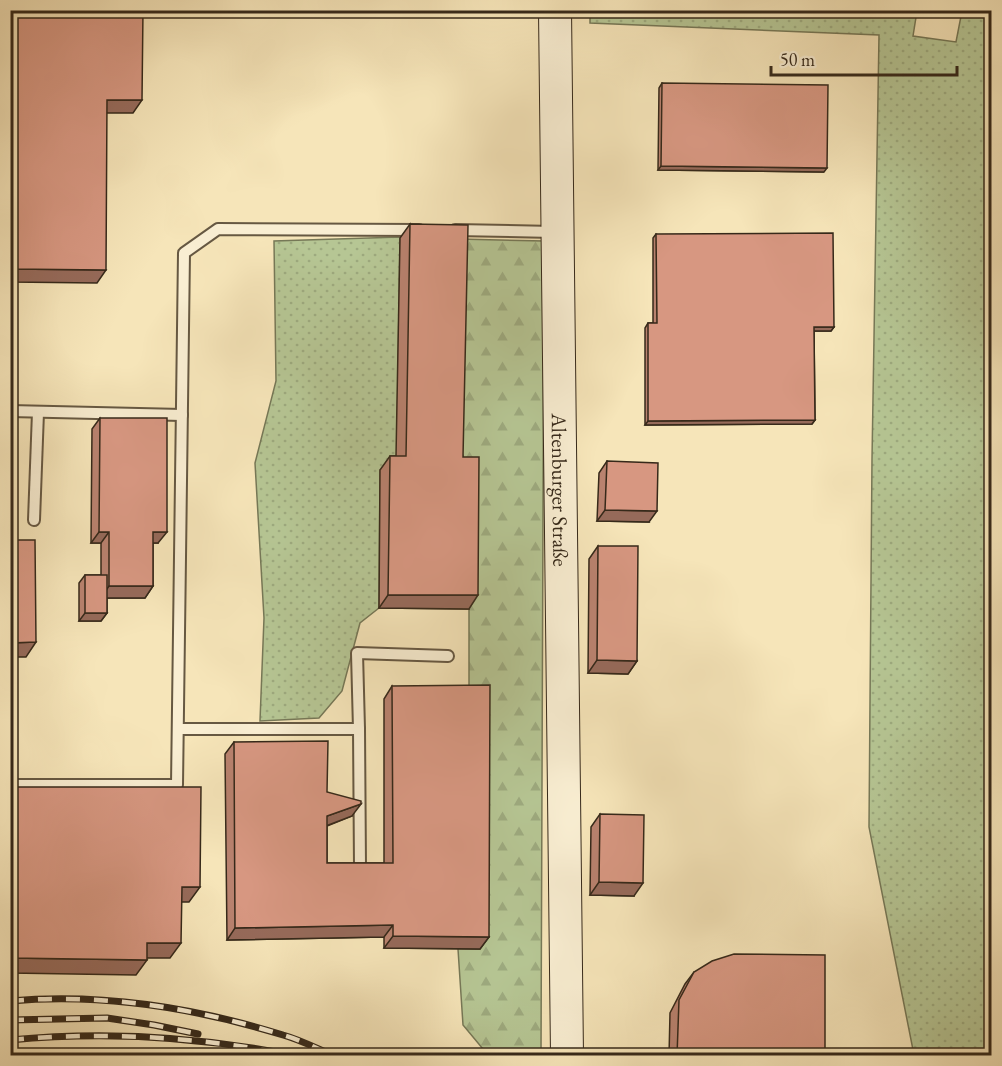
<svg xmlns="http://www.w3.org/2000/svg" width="1002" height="1066" viewBox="0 0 1002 1066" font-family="'EB Garamond',serif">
<defs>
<pattern id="grass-dots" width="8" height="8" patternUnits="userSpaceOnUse" patternTransform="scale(1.5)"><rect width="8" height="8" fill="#b6c694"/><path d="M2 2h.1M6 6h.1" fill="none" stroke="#9daa7f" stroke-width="1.8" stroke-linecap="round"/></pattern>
<pattern id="forest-firs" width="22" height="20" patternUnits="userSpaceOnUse" patternTransform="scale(1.5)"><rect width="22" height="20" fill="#b6c694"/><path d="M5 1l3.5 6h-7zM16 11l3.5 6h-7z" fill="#9daa7f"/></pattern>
</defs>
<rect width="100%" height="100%" fill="#f6e5b9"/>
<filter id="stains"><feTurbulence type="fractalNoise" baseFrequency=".00333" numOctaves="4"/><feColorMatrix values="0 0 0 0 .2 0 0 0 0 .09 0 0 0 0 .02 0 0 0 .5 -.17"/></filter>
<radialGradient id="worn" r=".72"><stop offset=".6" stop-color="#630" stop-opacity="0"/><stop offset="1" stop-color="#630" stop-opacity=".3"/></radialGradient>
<g fill="url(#grass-dots)" stroke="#767857" stroke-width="1.5">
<polygon points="590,11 917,11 913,36 956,42 962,11 991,11 991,1055 914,1055 869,827 872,459 879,35 590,23"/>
<polygon points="400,237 397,440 403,442 403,470 380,470 379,608 360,623 342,691 319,718 260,721 264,618 255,463 276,381 274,241"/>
</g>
<polygon fill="url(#forest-firs)" stroke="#767857" stroke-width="1.5" points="458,239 544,241 541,1055 488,1055 463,1025 458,949 469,698 469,609 447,443"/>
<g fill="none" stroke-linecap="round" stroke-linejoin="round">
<g stroke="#665842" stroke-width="14">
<g id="lane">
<polyline points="455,230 554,232"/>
<polyline points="10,411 182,415"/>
<polyline points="34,520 38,412"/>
<polyline points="179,729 359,729 357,653 448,656"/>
<polyline points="359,729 360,866"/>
<polyline points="10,785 177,785 184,253 218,229 419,230"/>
</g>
</g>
<g stroke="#36291a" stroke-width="34">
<g id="secondary">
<path id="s1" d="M555,10L567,1056"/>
</g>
</g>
<use href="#lane" stroke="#f9eed2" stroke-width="10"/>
<use href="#secondary" stroke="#f9eed2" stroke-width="32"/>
<g stroke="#36291a" stroke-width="7">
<g id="rail">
<path d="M10,1001C102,993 196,1008 283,1035C301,1040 318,1049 335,1056"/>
<polyline points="10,1020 107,1018 154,1025 198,1034"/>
<path d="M10,1040C105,1031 203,1037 296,1056"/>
</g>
</g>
<use href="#rail" stroke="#f9eed2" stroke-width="4.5" stroke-dasharray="14" stroke-linecap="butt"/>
</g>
<g fill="#b9826f" stroke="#36291a" stroke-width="1.5">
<polygon points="662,83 824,172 658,170 659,88"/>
<polygon points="410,224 463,457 469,609 379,608 380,470 390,456 396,456 400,238"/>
<polygon points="656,234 834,327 831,331 814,331 815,420 812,424 645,425 645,328 648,323 653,323 653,238"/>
<polygon points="100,418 158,543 153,543 153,586 145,598 107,598 107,613 101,621 79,621 79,583 85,575 101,575 101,543 91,543 92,429"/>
<polygon points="607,461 649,522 597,521 599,473"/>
<polygon points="598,546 637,661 628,674 588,673 589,559"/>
<polygon points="392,686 489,937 480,949 384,948 384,937 227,940 225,754 234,742 327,792 352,816 327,826 327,863 384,863 384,699"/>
<polygon points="600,814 634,896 590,895 591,827"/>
<polygon points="694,972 825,1054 884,1056 669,1056 670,1013 685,984"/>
</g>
<g fill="#966a5a" stroke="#36291a" stroke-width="1.5">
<polygon points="107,100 142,100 133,113 98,113"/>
<polygon points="661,166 827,168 824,172 658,170"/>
<polygon points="10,269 106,270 97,283 10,282"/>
<polygon points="814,327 834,327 831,331 811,331"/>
<polygon points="815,420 812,424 645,425 648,421"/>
<polygon points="605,510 657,511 649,522 597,521"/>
<polygon points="99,532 109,532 101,543 91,543"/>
<polygon points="153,532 167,532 158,543 145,543"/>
<polygon points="109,586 153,586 145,598 101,598"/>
<polygon points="388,595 478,595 469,609 379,608"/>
<polygon points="85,613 107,613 101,621 79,621"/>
<polygon points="36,642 26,657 10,657 10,643"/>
<polygon points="597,660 637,661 628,674 588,673"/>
<polygon points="361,804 352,816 318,829 327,816"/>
<polygon points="599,882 643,883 634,896 590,895"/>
<polygon points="182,887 200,887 189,902 171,902"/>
<polygon points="393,925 384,937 227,940 235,928"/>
<polygon points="393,936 489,937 480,949 384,948"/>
<polygon points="147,943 181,943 170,958 137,958"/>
<polygon points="10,958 147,960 136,975 10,973"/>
</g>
<g fill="#d79781" stroke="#36291a" stroke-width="1.5">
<polygon points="10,10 143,10 142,100 107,100 106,270 10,269"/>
<polygon points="662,83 828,85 827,168 661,166"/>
<polygon points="410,224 468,225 463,457 479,457 478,595 388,595 390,456 406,456"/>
<polygon points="833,233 834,327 814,327 815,420 648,421 648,323 657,323 656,234"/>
<polygon points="100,418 167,418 167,532 153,532 153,586 109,586 109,532 99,532"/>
<polygon points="607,461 658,463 657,511 605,510"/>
<polygon points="10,540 35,540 36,642 10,643"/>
<polygon points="598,546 638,546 637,661 597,660"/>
<rect x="85" y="575" width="22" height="38"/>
<polygon points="490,685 489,937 393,936 393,925 235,928 234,742 328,741 327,792 361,801 361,804 327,816 327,863 393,863 392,686"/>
<polygon points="10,787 201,787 200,887 182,887 181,943 147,943 147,960 10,958"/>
<polygon points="600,814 644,815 643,883 599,882"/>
<polygon points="734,954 825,955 825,1054 884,1056 677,1056 679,1000 694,972 712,961"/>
</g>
<g text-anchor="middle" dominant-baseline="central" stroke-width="5" stroke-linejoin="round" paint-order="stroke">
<g font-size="21" fill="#36291a" stroke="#f9eed2">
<text stroke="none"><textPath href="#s1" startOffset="480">Altenburger Straße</textPath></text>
</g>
</g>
<rect width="1002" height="1066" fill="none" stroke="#f6e5b9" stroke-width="36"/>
<rect x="12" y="12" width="978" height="1042" fill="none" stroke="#36291a" stroke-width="3"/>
<rect x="18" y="18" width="966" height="1030" fill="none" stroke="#36291a" stroke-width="1.5"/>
<path d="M771 66v9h186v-9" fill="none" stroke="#36291a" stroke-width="3"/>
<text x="780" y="66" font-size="18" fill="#36291a" stroke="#f9eed2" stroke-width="4.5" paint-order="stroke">50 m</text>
<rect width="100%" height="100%" filter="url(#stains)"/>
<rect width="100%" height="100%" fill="url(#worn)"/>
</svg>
